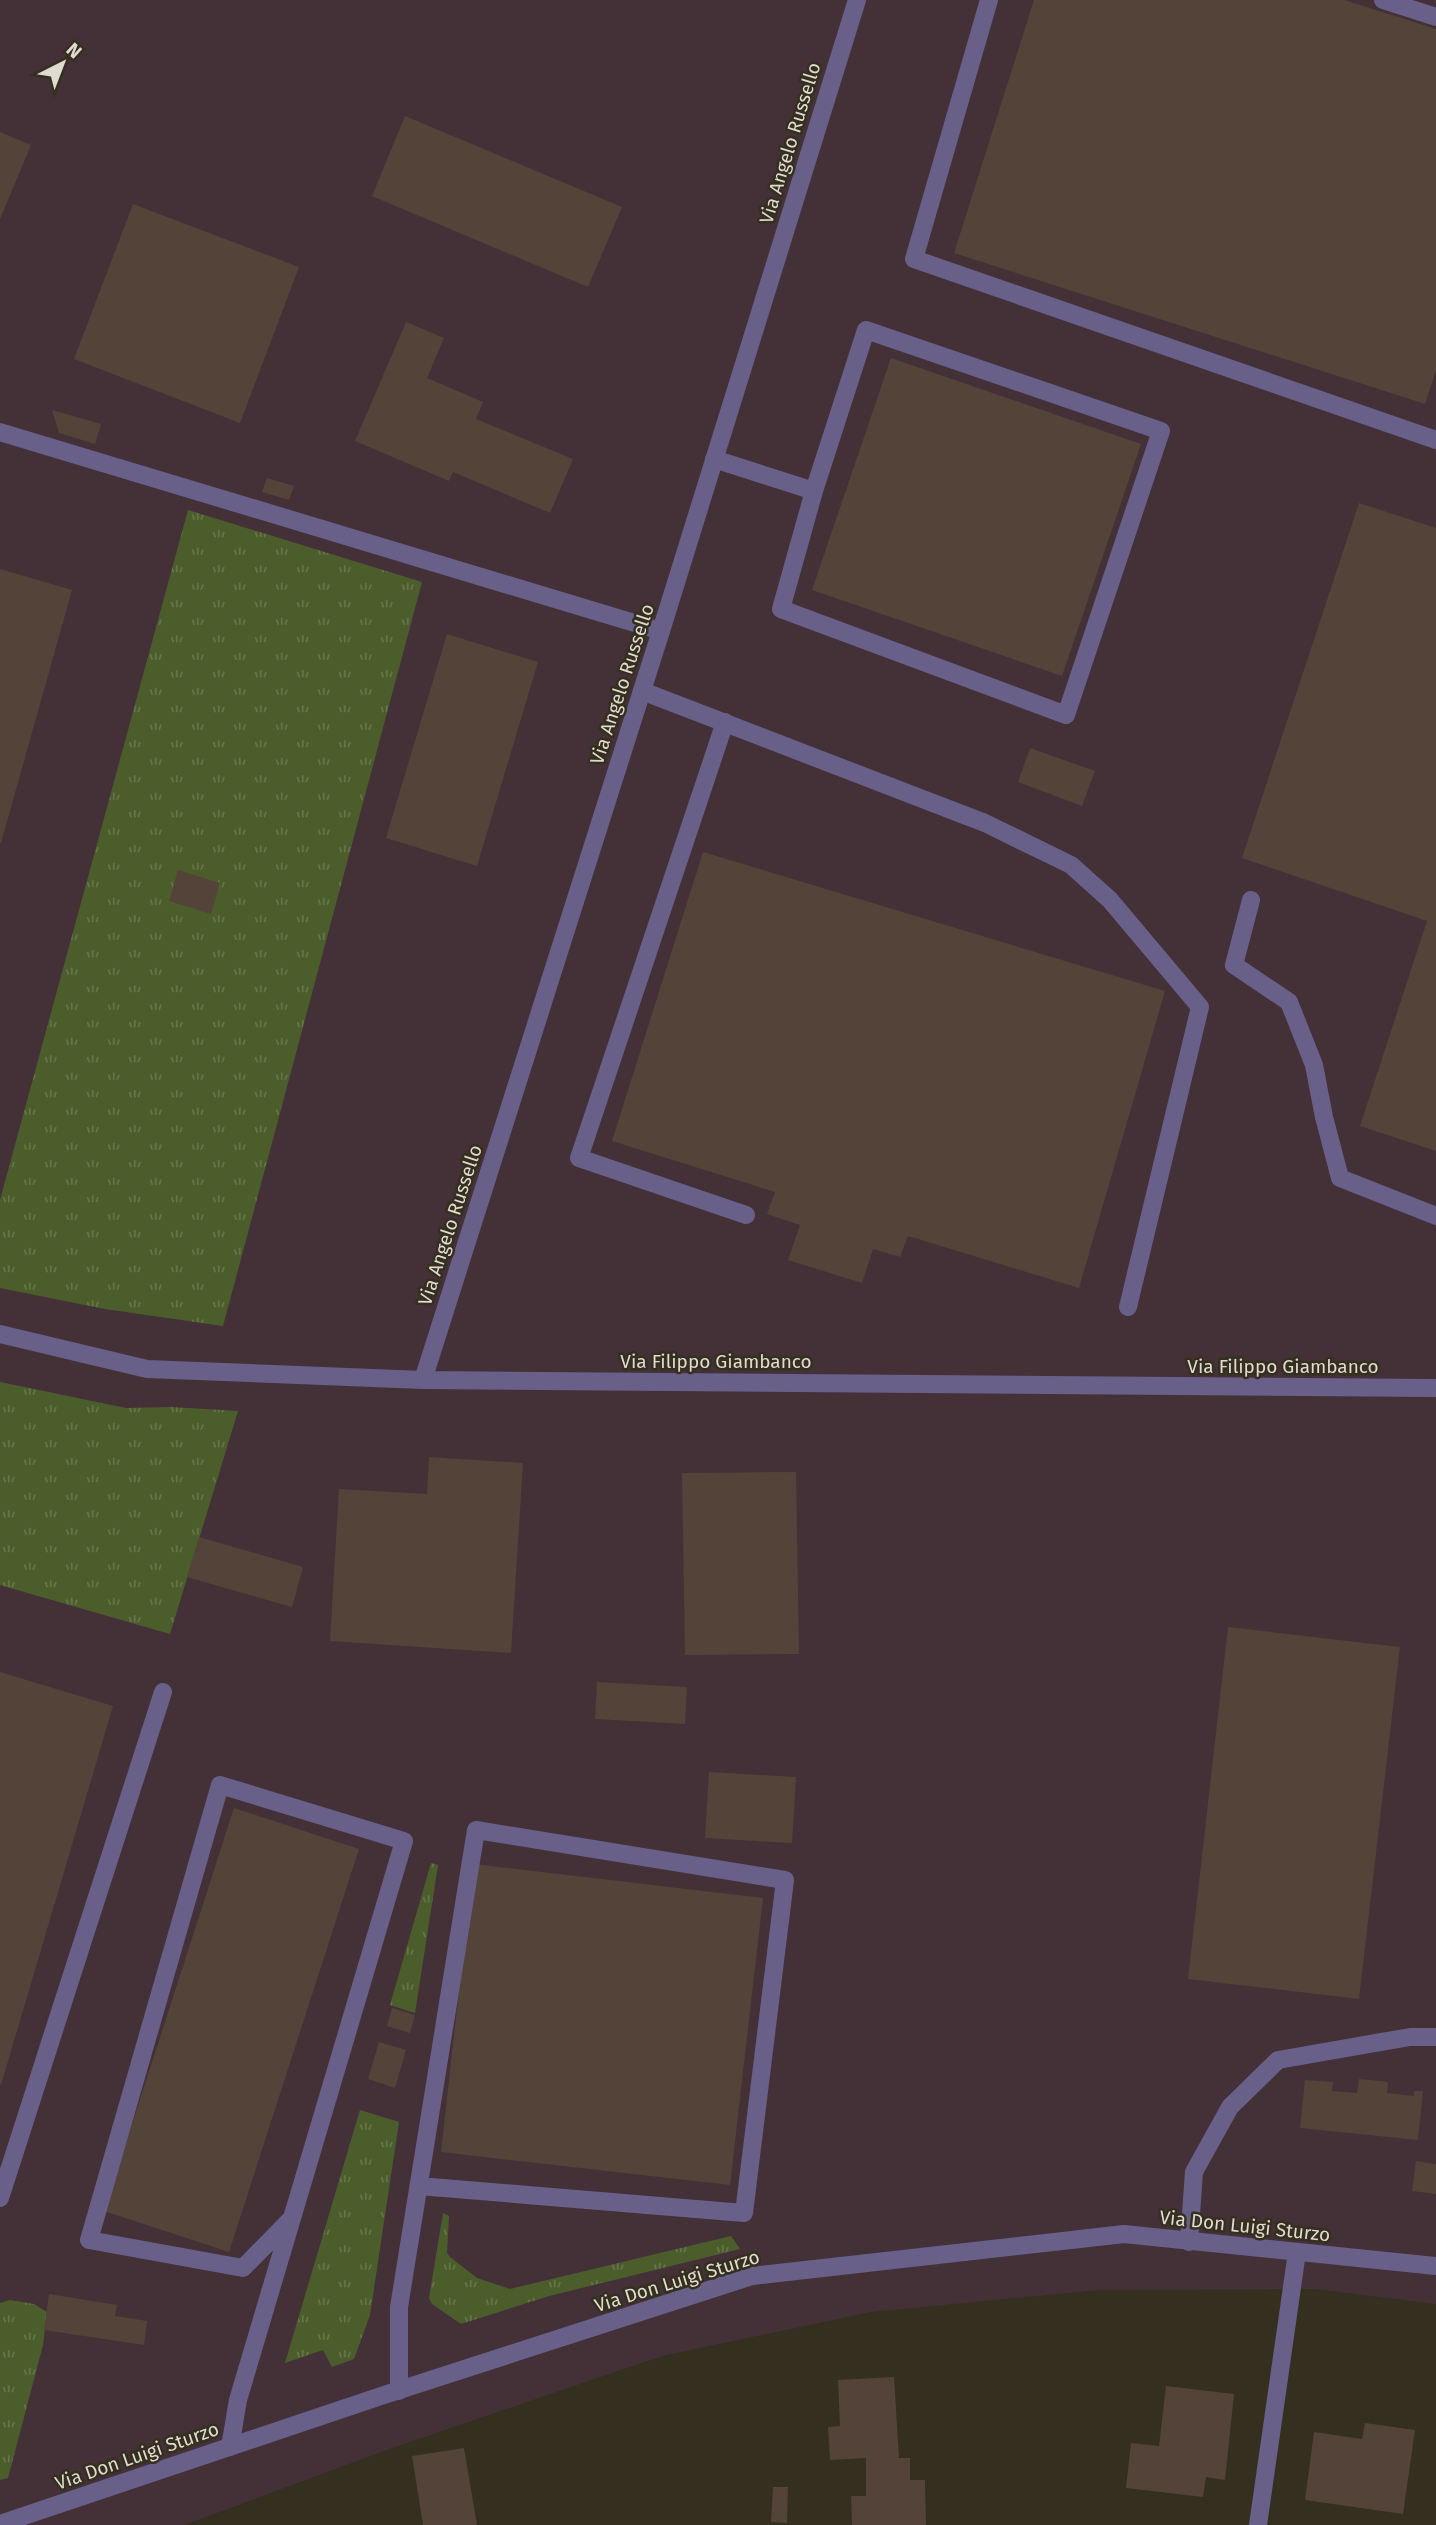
<svg xmlns="http://www.w3.org/2000/svg" width="1436" height="2525" viewBox="0 0 1436 2525" font-family="'Fira Sans',sans-serif">
<defs>
<pattern id="grass-tufts" width="24" height="20" patternUnits="userSpaceOnUse" patternTransform="scale(1.75)"><rect width="24" height="20" fill="#4c5d2c"/><path d="M3 7l-1-3M5 7V3M7 7l1-3M15 17l-1-3M17 17v-4M19 17l1-3" fill="none" stroke="#65744a"/></pattern>
</defs>
<rect width="100%" height="100%" fill="#352f1f"/>
<polygon fill="#443138" points="0,0 1436,0 1436,2304 1315,2289 1099,2290 871,2312 662,2356 395,2447 184,2525 0,2525"/>
<g fill="url(#grass-tufts)">
<polygon points="188,510 422,582 223,1326 105,1309 0,1288 0,1200"/>
<polygon points="0,1382 126,1408 171,1407 238,1411 170,1634 0,1585"/>
<polygon points="431,1863 438,1865 415,2013 390,2005"/>
<polygon points="360,2110 399,2122 370,2315 354,2359 332,2367 323,2350 285,2363"/>
<polygon points="443,2213 449,2216 447,2253 450,2257 477,2278 510,2289 731,2236 740,2249 549,2296 461,2324 432,2304 429,2298"/>
<polygon points="10,2300 34,2304 47,2312 43,2345 8,2478 0,2480 0,2303"/>
</g>
<g fill="#534339">
<polygon points="1034,0 1344,0 1436,29 1436,371 1425,404 954,253"/>
<polygon points="405,116 622,207 588,287 372,196"/>
<polygon points="0,132 31,145 0,219"/>
<polygon points="133,204 299,267 240,423 74,359"/>
<polygon points="406,322 444,338 427,378 483,402 476,419 573,459 550,513 453,472 449,481 355,441"/>
<polygon points="891,358 1141,444 1062,676 812,590"/>
<polygon points="52,410 101,424 95,444 59,433"/>
<polygon points="267,478 294,486 289,500 262,492"/>
<polygon points="1359,503 1436,528 1436,1151 1360,1126 1427,921 1242,858"/>
<polygon points="0,569 72,590 1,843 0,843"/>
<polygon points="447,634 538,662 477,866 386,838"/>
<polygon points="1030,748 1095,771 1082,806 1018,782"/>
<polygon points="703,852 1165,991 1079,1288 908,1236 900,1257 873,1249 862,1283 788,1260 800,1225 767,1214 775,1192 612,1141"/>
<polygon points="178,870 220,883 211,914 169,901"/>
<polygon points="429,1457 523,1463 511,1653 330,1641 339,1489 427,1494"/>
<polygon points="796,1472 799,1654 685,1655 682,1473"/>
<polygon points="199,1537 303,1567 292,1607 187,1577"/>
<polygon points="1228,1627 1400,1647 1359,1999 1188,1979"/>
<polygon points="0,1672 113,1706 1,2085 0,2084"/>
<polygon points="597,1682 687,1687 685,1724 595,1719"/>
<polygon points="709,1772 796,1777 792,1843 705,1838"/>
<polygon points="234,1808 359,1849 229,2252 104,2211"/>
<polygon points="473,1864 763,1898 730,2185 441,2152"/>
<polygon points="392,2008 415,2015 410,2033 387,2026"/>
<polygon points="379,2042 406,2050 395,2088 368,2079"/>
<polygon points="1359,2079 1388,2082 1387,2093 1414,2096 1414,2091 1423,2091 1418,2140 1300,2128 1305,2080 1333,2082 1332,2091 1357,2093"/>
<polygon points="1416,2161 1436,2164 1436,2194 1412,2191"/>
<polygon points="49,2294 117,2305 115,2316 147,2321 144,2345 44,2330"/>
<polygon points="894,2377 899,2458 910,2458 910,2480 925,2480 926,2525 852,2525 851,2496 866,2496 866,2458 830,2460 828,2427 840,2426 838,2380"/>
<polygon points="1166,2386 1234,2394 1225,2480 1206,2477 1203,2497 1126,2488 1131,2443 1159,2446"/>
<polygon points="1365,2423 1415,2430 1403,2514 1305,2500 1314,2432 1362,2439"/>
<polygon points="464,2448 477,2525 423,2525 412,2456"/>
<polygon points="773,2487 788,2487 787,2523 771,2522"/>
</g>
<g fill="none" stroke-linecap="round" stroke-linejoin="round">
<g stroke="#686089" stroke-width="18">
<polyline points="989,0 914,259 1436,440"/>
<polyline points="1383,0 1436,17"/>
<polyline points="0,432 661,631"/>
<polyline points="714,459 814,491 781,609 1066,715 1161,431 866,330 814,491"/>
<polyline points="642,691 985,823 1071,865 1110,900 1200,1007 1128,1307"/>
<polyline points="725,722 579,1158 746,1215"/>
<polyline points="1251,900 1234,965 1289,1002 1314,1065 1324,1117 1340,1178 1436,1216"/>
<polyline points="0,1334 147,1369 423,1380 1436,1388"/>
<polyline points="423,1380 661,631 857,0"/>
<polyline points="0,2198 163,1692"/>
<polyline points="1189,2242 1194,2172 1230,2107 1278,2060 1410,2037 1436,2037"/>
<polyline points="399,2391 399,2307 476,1830 785,1880 744,2213 419,2186"/>
<polyline points="230,2447 238,2400 404,1841 220,1785 89,2240 243,2268 291,2219"/>
<polyline points="0,2524 384,2395 752,2276 1124,2234 1436,2266"/>
<polyline points="1258,2525 1297,2252"/>
</g>
</g>
<g text-anchor="middle" dominant-baseline="central" stroke-width="5" stroke-linejoin="round" paint-order="stroke">
<g font-size="19" fill="#dfdbd1" stroke="#352f1f">
<text transform="translate(790 143) rotate(-73)">Via Angelo Russello</text>
<text transform="translate(622 684) rotate(-72)">Via Angelo Russello</text>
<text transform="translate(450 1225) rotate(-72)">Via Angelo Russello</text>
<text x="716" y="1361">Via Filippo Giambanco</text>
<text x="1283" y="1366">Via Filippo Giambanco</text>
<text transform="translate(1245 2226) rotate(6)">Via Don Luigi Sturzo</text>
<text transform="translate(677 2281) rotate(-17)">Via Don Luigi Sturzo</text>
<text transform="translate(137 2456) rotate(-19)">Via Don Luigi Sturzo</text>
</g>
</g>
<g transform="translate(63 63) rotate(42)" stroke="#352f1f" stroke-width="5" paint-order="stroke">
<path d="M0-5L12 26L0 18L-12 26Z" fill="#dfdbd1"/>
<text y="-10" font-size="19" font-weight="bold" text-anchor="middle" fill="#dfdbd1">N</text>
</g>
</svg>
